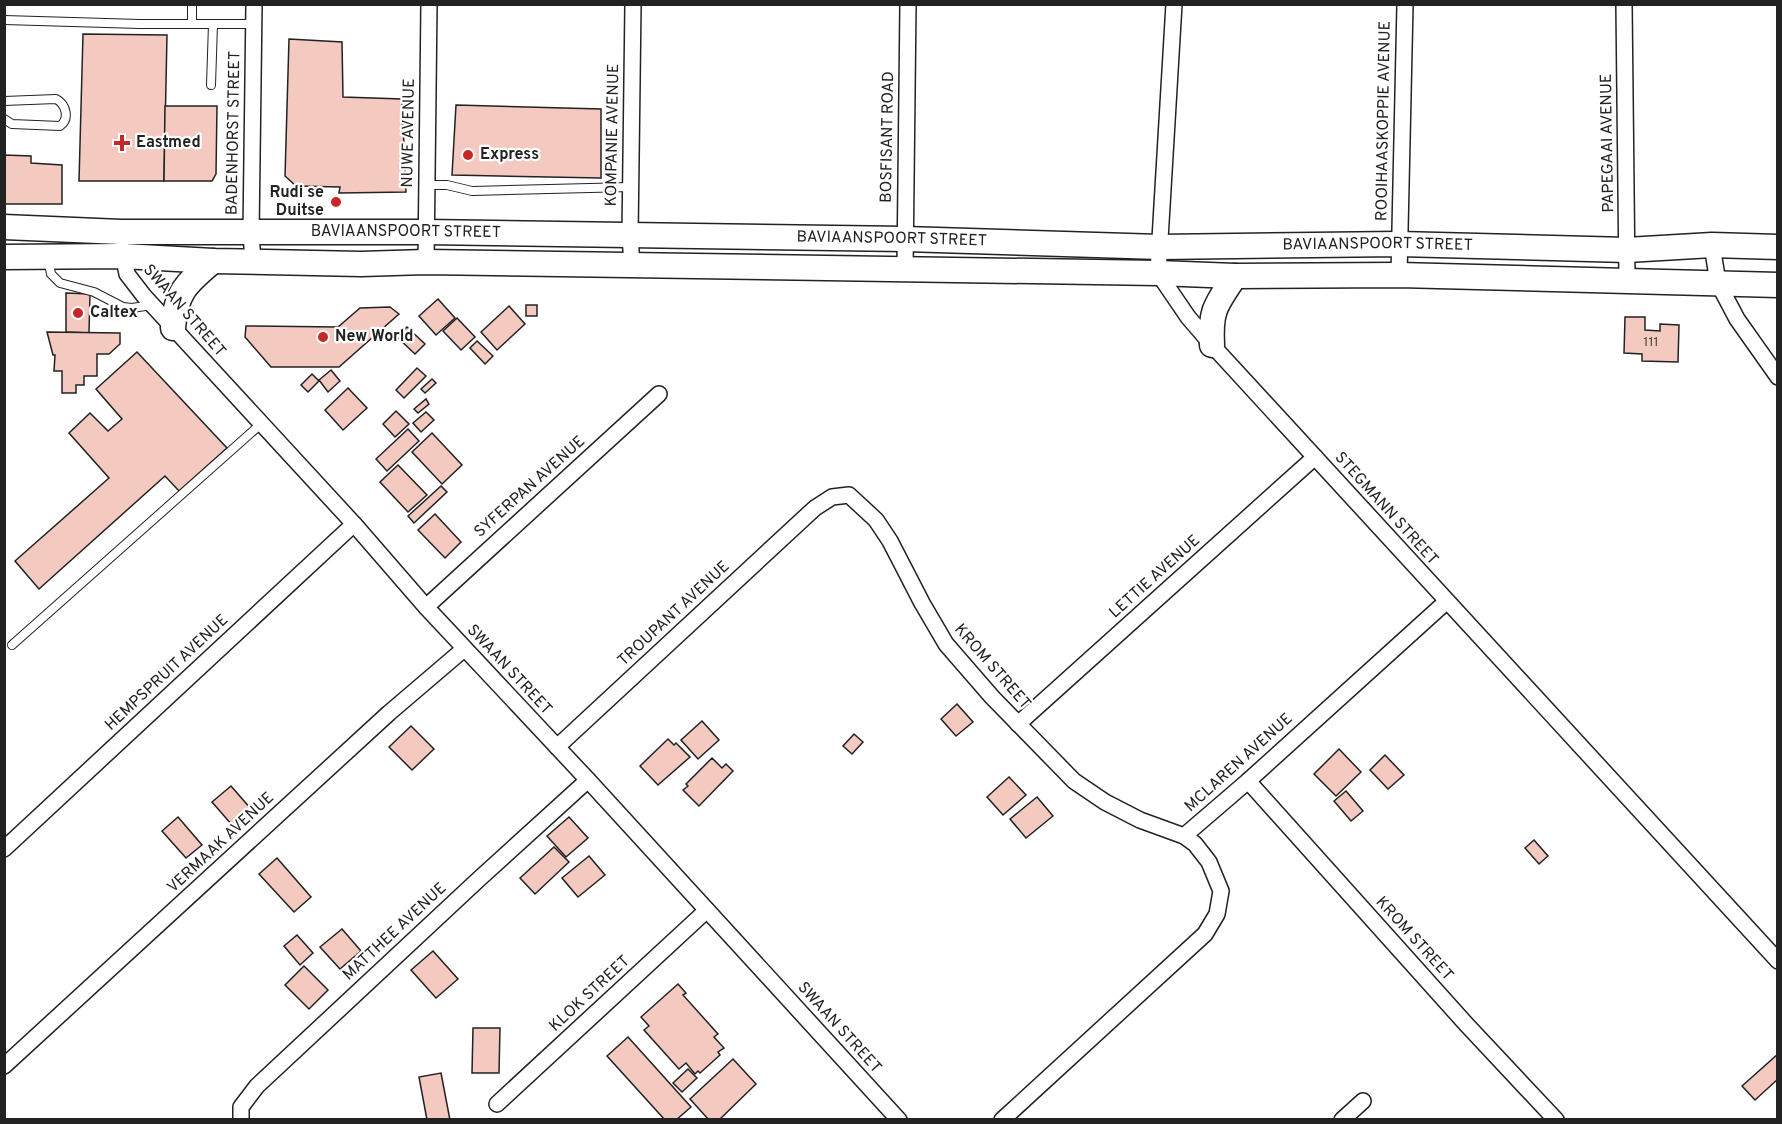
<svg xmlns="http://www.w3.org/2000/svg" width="1782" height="1124" viewBox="0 0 1782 1124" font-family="Overpass,sans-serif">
<rect width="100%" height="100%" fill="#fff"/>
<g fill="#f3c9c0" stroke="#222" stroke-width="1.5">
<polygon points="83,34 167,35 164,181 79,181"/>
<polygon points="289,39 342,42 343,97 402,99 406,192 339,193 340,187 296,186 285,176"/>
<polygon points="456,105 601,109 601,178 452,175"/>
<polygon points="165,106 217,106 216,174 212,181 164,181"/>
<polygon points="4,155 31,156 31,163 62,165 62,204 4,204"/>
<polygon points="66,293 90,294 89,333 66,332"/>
<polygon points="438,299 455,318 436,335 419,316"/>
<rect x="526" y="305" width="11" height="11"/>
<polygon points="509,306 525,324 497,350 481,332"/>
<polygon points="390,307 399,314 339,367 271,367 245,337 246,326 338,327 360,308"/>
<polygon points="1625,317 1645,317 1645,330 1660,331 1660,324 1679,325 1678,362 1642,361 1642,354 1624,353"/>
<polygon points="457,318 475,337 461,350 443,331"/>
<polygon points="407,327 425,344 415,354 397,337"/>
<polygon points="47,332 120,333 120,344 109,354 97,354 97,376 84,376 84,385 76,385 76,393 62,393 62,371 54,371 55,355 53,355"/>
<polygon points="477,341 493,356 485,364 470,348"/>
<polygon points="137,352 227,448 179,491 165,476 39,589 15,561 109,478 69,433 90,413 108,431 122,419 96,389"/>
<polygon points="417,368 426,376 404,398 396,390"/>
<polygon points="331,370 340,381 328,392 319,380"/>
<polygon points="312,374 319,381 308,392 301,385"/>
<polygon points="432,379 436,383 425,393 421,389"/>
<polygon points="348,388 367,408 343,430 325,410"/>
<polygon points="426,399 429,404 418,413 414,409"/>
<polygon points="396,411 409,424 395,437 383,424"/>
<polygon points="426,412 434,420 421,432 413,423"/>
<polygon points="408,429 419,441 387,471 376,459"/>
<polygon points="432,433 462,465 442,484 412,452"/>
<polygon points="398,465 427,495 408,512 380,482"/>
<polygon points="441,486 447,492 414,523 408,516"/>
<polygon points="435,514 461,542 445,558 418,530"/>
<polygon points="957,704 973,722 956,736 941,719"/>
<polygon points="702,721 719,740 698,759 681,740"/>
<polygon points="411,726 434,749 412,770 389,747"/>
<polygon points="854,734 863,742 852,754 843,746"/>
<polygon points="668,739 674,745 676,743 690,757 658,785 640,766"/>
<polygon points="1339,749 1361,772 1336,796 1314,774"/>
<polygon points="1385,755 1404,775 1388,789 1370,770"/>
<polygon points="712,758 722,768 726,764 733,771 699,806 683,790 688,786 686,784"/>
<polygon points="1009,777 1026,795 1003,815 987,797"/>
<polygon points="231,786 251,809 232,825 212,802"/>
<polygon points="1346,791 1363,811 1351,821 1334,801"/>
<polygon points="1037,797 1053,816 1026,838 1010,819"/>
<polygon points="178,817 202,845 186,858 162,831"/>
<polygon points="569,817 588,838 566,857 547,836"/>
<polygon points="1534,840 1548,856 1539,864 1525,848"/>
<polygon points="554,847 569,862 535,894 520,878"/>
<polygon points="589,856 605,875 578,897 562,878"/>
<polygon points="277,858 311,897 294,912 259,874"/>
<polygon points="342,929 361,951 340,969 320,947"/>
<polygon points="297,935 313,953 300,965 284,946"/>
<polygon points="433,951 458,979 436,998 411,970"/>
<polygon points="304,966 328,990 309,1009 285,985"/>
<polygon points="678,984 686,993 683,995 718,1034 714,1037 724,1048 718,1052 720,1055 700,1073 698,1071 695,1074 686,1063 679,1069 644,1030 649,1026 641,1017"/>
<polygon points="473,1028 500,1028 499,1073 472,1073"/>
<polygon points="628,1037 691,1107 676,1120 665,1120 607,1056"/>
<polygon points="1778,1054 1778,1079 1755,1100 1742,1086"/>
<polygon points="733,1059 756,1084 719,1120 709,1120 690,1099"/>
<polygon points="688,1069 697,1078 682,1092 673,1083"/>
<polygon points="441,1073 450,1120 427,1120 419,1077"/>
</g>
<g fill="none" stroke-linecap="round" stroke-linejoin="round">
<g stroke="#222" stroke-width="10">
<g id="service">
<polyline points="192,4 192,24"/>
<polyline points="4,20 140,24 254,24"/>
<polyline points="211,85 213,24"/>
<path d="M4,101L56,99C66,104 70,119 60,126L12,124L4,119"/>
<polyline points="426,185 447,185 472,191 631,187"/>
<polyline points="48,259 51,274 60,283 94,292 123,307 132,308 152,305"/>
<polyline points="12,645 261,424"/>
</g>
</g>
<g stroke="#222" stroke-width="18">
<g id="minor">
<polyline points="1174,4 1158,273 1188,317 1212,345 1778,961"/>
<polyline points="1624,4 1627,280"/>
<polyline points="1712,245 1718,283 1737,319 1778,377"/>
<polyline points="122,249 127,274 144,296 354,524 426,607 588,780 899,1120"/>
<polyline points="253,262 251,233 254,4"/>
<polyline points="426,262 429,4"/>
<polyline points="632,266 630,235 633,4"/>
<polyline points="905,269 908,4"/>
<polyline points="1399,275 1405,4"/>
<polyline points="426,607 659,394"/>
<polyline points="1018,724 1315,457"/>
<polyline points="557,747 815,508 832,497 849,495 876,520 890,541 922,603 946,644 992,697 1074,781 1105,802 1140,820 1184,836 1195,844 1209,862 1221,891 1217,914 1205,934 1002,1120"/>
<polyline points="1248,781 1466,1024 1556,1120"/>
<polyline points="1184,836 1248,781 1447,601"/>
<polyline points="4,849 354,524"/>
<polyline points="4,1066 389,713 464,649"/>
<polyline points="497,1104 707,910"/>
<polyline points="241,1120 241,1107 257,1086 479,879 588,780"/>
<polyline points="1342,1120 1363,1101"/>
</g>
</g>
<g stroke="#222" stroke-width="27">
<g id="primary">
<path id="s1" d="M4,227L121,232H426L905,239L1160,247L1399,244L1627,250L1712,245L1778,247"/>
<polyline points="4,257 123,256 213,261 361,264 426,262 1158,273 1235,276 1399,275 1778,285"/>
<path d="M173,328C176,291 187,283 213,261"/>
<path d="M1212,345C1210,309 1216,305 1235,276"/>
</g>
</g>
<use href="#service" stroke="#fff" stroke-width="8"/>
<use href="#minor" stroke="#fff" stroke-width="15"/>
<use href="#primary" stroke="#fff" stroke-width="24"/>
</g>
<g fill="#c62828" stroke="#fff" stroke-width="2">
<path d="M119 134h6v6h6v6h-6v6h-6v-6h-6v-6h6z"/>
<circle cx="468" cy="155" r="6"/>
<circle cx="336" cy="202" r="6"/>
<circle cx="78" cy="313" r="6"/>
<circle cx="323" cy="337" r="6"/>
</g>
<g text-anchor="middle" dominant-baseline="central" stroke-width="4.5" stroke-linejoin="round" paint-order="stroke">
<g font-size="14" fill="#564c4a">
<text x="1651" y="342">111</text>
</g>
<g font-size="16" fill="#222" stroke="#fff">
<text transform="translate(1384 121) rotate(-89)">ROOIHAASKOPPIE AVENUE</text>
<text transform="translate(234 133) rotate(-89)">BADENHORST STREET</text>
<text transform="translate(409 133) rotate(-89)">NUWE AVENUE</text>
<text transform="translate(613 135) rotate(-89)">KOMPANIE AVENUE</text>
<text transform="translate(888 137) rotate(-89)">BOSFISANT ROAD</text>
<text transform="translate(1608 143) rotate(-91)">PAPEGAAI AVENUE</text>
<text stroke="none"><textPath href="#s1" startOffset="402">BAVIAANSPOORT STREET</textPath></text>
<text stroke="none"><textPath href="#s1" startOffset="888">BAVIAANSPOORT STREET</textPath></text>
<text stroke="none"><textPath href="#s1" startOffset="1374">BAVIAANSPOORT STREET</textPath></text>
<text transform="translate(184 311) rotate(49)">SWAAN STREET</text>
<text transform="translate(530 487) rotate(-42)">SYFERPAN AVENUE</text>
<text transform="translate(1386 509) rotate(48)">STEGMANN STREET</text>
<text transform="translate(1155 577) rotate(-42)">LETTIE AVENUE</text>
<text transform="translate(674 614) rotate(-43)">TROUPANT AVENUE</text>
<text transform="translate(992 667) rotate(49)">KROM STREET</text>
<text transform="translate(509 670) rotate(47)">SWAAN STREET</text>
<text transform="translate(167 673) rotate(-43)">HEMPSPRUIT AVENUE</text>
<text transform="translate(1239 763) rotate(-42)">MCLAREN AVENUE</text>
<text transform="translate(221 843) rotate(-43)">VERMAAK AVENUE</text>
<text transform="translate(395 932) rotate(-43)">MATTHEE AVENUE</text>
<text transform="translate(1414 939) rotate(48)">KROM STREET</text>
<text transform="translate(590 994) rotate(-43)">KLOK STREET</text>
<text transform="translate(839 1028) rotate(48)">SWAAN STREET</text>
</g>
<g font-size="16" font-weight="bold" fill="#222" stroke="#fff" text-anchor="start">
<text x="136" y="143">Eastmed</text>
<text x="480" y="155">Express</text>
<text x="324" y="193" text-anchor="end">Rudi se<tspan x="324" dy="18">Duitse</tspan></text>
<text x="90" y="313">Caltex</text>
<text x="335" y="337">New World</text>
</g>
</g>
<rect width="1782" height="1124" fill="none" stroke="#222222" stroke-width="12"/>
</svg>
